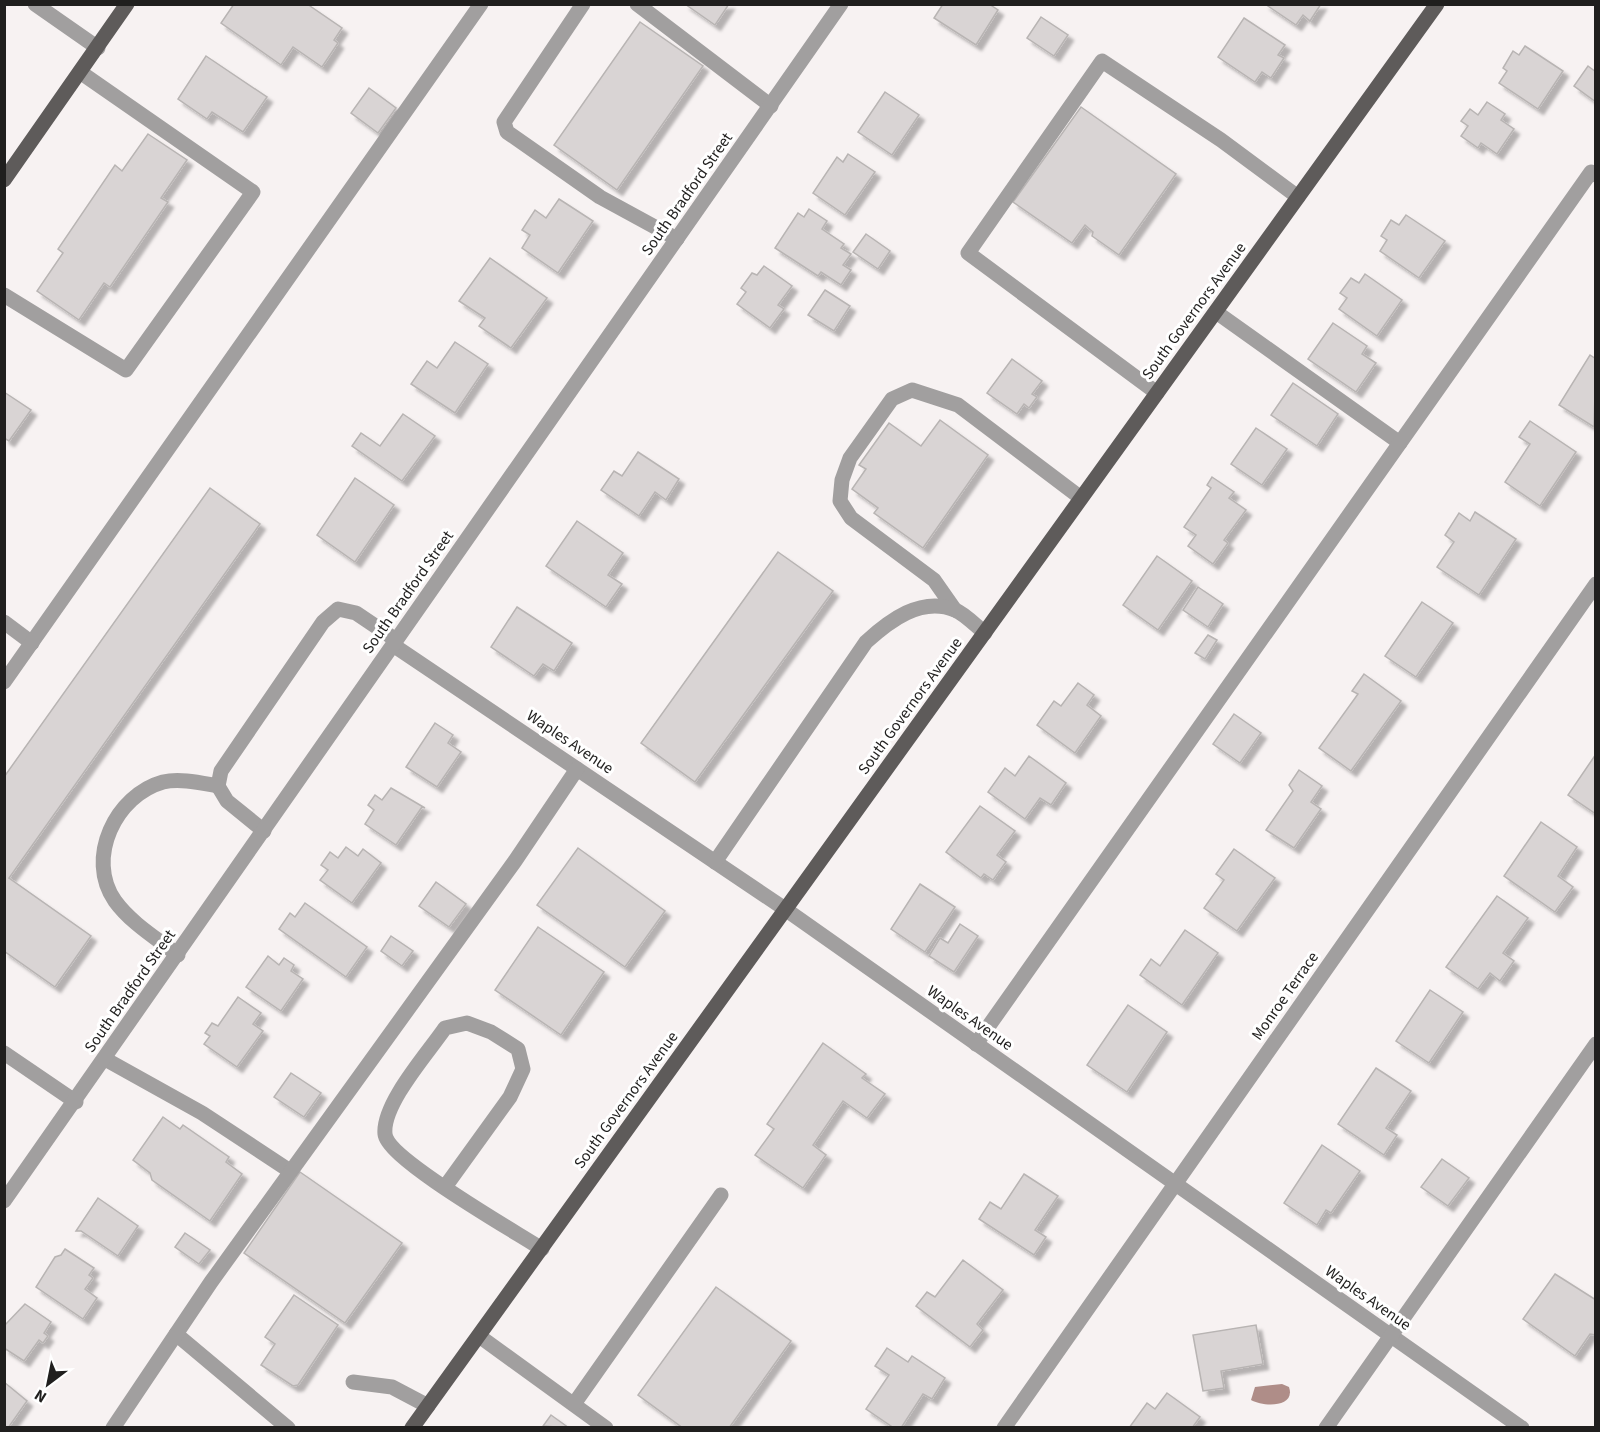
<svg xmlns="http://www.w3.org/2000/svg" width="1600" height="1432" viewBox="0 0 1600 1432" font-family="'Source Sans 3',sans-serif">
<defs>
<filter id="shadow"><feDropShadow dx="5.5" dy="5.5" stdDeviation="1.5" flood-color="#0004"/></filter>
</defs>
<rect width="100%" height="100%" fill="#f7f2f2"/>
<path fill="#af8d88" d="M1282,1384L1289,1387C1296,1408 1263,1407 1251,1400L1255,1387Z"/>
<g fill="#d9d4d4" stroke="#b8b4b3" stroke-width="1.5" filter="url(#shadow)">
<polygon points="234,4 307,4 342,28 334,40 338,43 322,67 293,47 281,65 221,23"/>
<polygon points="685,4 729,4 715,25"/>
<polygon points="943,4 989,4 998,10 976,45 934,18"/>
<polygon points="1265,4 1321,4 1310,21 1303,15 1296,25"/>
<polygon points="1041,17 1068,35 1054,56 1027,38"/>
<polygon points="1244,18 1285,45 1278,55 1284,58 1271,78 1262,72 1255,82 1218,57"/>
<polygon points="640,22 703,66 617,190 554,145"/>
<polygon points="1525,46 1563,71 1538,109 1499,83 1507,71 1503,68 1513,51 1519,55"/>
<polygon points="206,56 267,97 243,132 212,112 207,119 178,99"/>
<polygon points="1588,66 1596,72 1596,102 1574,86"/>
<polygon points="369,88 396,108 378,133 351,113"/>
<polygon points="885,92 919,115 892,155 858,132"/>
<polygon points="1487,102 1505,114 1501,120 1514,129 1497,154 1481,143 1478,148 1461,136 1468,126 1461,121 1470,109 1478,115"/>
<polygon points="1081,107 1176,174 1119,255 1092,236 1093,232 1085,225 1072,243 1013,202"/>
<polygon points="148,134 187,160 161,198 168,202 110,287 104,283 79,320 37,291 63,253 58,249 115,165 122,171"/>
<polygon points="848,154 875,172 845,215 813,193 837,157 843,162"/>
<polygon points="559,199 593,221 558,273 522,248 530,235 522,230 535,210 546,218"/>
<polygon points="809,209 827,221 822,229 844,244 841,248 851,254 843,265 851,270 841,285 821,272 818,276 775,248 798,213 804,217"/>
<polygon points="1406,215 1445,241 1419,278 1380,251 1387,240 1381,236 1391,220 1399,225"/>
<polygon points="866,234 890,251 878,269 853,252"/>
<polygon points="490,258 547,298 511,348 479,326 485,318 459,301"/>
<polygon points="764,266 792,286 778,305 784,309 770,328 737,304 746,292 741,288 752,273 757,275"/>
<polygon points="1365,274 1402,300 1377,336 1339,309 1347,298 1340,293 1351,278 1359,283"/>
<polygon points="825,290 850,306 834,331 808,315"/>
<polygon points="1333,323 1367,346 1362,354 1376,363 1356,392 1308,359"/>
<polygon points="455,342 488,364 455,413 411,384 427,361 437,368"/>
<polygon points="1590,355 1596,359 1594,427 1559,405"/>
<polygon points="1012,359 1042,381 1032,394 1037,397 1029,408 1024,404 1017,414 987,393"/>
<polygon points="1293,383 1338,414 1317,446 1271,415"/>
<polygon points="4,392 31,410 9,441 4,438"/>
<polygon points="403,414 435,436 402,481 352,446 361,433 380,446"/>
<polygon points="940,420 988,455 923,548 874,513 878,508 852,489 866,469 859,465 889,423 921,446"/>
<polygon points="1530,421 1576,452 1540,506 1505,482 1530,444 1519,437"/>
<polygon points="1256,428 1287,449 1262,485 1231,464"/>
<polygon points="638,452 679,479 666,500 655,492 639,516 601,490 614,471 622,476"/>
<polygon points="1212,477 1234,492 1229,498 1246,510 1224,540 1228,543 1213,564 1188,546 1196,535 1184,527 1211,488 1207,485"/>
<polygon points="355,478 394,505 355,562 317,535"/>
<polygon points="210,488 260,524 9,878 91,936 55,987 4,951 4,777"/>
<polygon points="1475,512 1516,539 1479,595 1437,567 1454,542 1445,535 1459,513 1470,521"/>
<polygon points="577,521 623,553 608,575 622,584 606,607 546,566"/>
<polygon points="778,552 833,591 695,782 641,743"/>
<polygon points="1157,556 1192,581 1158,630 1123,605"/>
<polygon points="1198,587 1223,604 1208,627 1183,610"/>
<polygon points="1422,602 1453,623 1416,677 1385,656"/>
<polygon points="517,607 572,643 554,671 543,664 534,676 491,647"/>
<polygon points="1208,635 1217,640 1205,659 1195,653"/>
<polygon points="1364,674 1401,701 1351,771 1319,748 1358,694 1352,691"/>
<polygon points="1078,683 1094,695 1087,705 1101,716 1075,753 1037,725 1054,701 1061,706"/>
<polygon points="1234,714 1261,733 1240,763 1213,744"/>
<polygon points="435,723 453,735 448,743 461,752 437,787 406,767"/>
<polygon points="1596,754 1596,814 1568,795"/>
<polygon points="1029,756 1066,783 1051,805 1040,798 1025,819 988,792 1005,768 1015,776"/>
<polygon points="1299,770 1322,786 1311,802 1321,809 1294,848 1266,830 1293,791 1289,785"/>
<polygon points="391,788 425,808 422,807 396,845 365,824 374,810 368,805 375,795 382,800"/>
<polygon points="980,806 1015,831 997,855 1006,862 993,880 984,874 981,878 946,852"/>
<polygon points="1541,822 1577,847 1558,876 1573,887 1555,912 1504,876"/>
<polygon points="346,847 358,856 363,849 381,863 352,903 320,880 328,870 321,865 330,852 338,858"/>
<polygon points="578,848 665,911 625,967 537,905"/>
<polygon points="1234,849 1275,878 1237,931 1204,908 1224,880 1216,874"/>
<polygon points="436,882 466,904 449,927 419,906"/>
<polygon points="920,884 955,907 925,952 891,929"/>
<polygon points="1497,896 1528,918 1503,953 1514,961 1500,981 1490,973 1478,989 1446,967"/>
<polygon points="305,903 367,947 346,977 279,929 290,913 295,917"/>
<polygon points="960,924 978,936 954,972 929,956 940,938 948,943"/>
<polygon points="538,927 604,972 561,1035 495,990"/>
<polygon points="1185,930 1218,953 1182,1005 1140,975 1151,959 1160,966"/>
<polygon points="391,936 413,951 402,966 381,951"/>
<polygon points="268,956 279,965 284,958 294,965 291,971 303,979 281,1011 246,987"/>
<polygon points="1430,990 1463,1012 1429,1063 1396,1041"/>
<polygon points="238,997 261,1013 253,1024 263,1031 237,1067 204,1044 210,1036 205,1033 212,1023 218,1026"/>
<polygon points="1128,1005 1167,1032 1127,1092 1087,1065"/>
<polygon points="823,1043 866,1074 862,1078 885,1094 867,1118 843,1101 813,1145 826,1155 803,1188 755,1155 774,1129 767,1124"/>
<polygon points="1376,1068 1411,1091 1386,1128 1397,1135 1384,1155 1338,1124"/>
<polygon points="291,1073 321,1093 304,1117 274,1097"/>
<polygon points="163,1117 180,1129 183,1125 229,1157 226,1162 242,1174 210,1221 152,1180 150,1173 133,1160"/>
<polygon points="1322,1145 1360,1171 1331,1213 1326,1210 1317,1225 1284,1203"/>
<polygon points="1442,1159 1469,1178 1448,1206 1421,1187"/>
<polygon points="300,1172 402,1243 345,1323 244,1253"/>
<polygon points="1024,1174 1058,1196 1035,1230 1046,1237 1034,1255 979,1219 990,1202 1001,1209"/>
<polygon points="98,1198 138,1226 118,1256 81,1231 76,1231"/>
<polygon points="185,1233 210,1250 199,1264 175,1247"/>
<polygon points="65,1249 94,1268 89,1275 93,1278 85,1289 97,1298 83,1319 36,1287 55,1257 61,1255"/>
<polygon points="963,1260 1003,1290 977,1324 983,1330 970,1347 916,1306 927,1292 935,1297"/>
<polygon points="1555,1274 1596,1300 1596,1335 1590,1334 1575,1356 1523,1319"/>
<polygon points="716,1287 791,1341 729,1428 683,1428 638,1395"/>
<polygon points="294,1295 338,1325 298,1385 293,1386 261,1365 275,1344 265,1337"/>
<polygon points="25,1304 51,1322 44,1333 48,1336 43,1343 39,1340 24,1361 4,1348 4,1326"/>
<polygon points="1256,1325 1263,1364 1221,1371 1224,1388 1203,1391 1193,1335"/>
<polygon points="887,1348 908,1362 912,1356 945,1378 932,1399 923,1394 901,1428 894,1428 866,1409 889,1375 875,1366"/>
<polygon points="4,1382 27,1401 8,1428 4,1425"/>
<polygon points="1167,1393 1200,1417 1192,1428 1129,1428 1147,1403 1155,1409"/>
<polygon points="551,1415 569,1428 543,1426"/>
</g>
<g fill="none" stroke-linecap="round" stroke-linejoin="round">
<g stroke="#a19f9f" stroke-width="15">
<polyline points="35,4 98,48"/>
<polyline points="583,4 504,122 507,132 600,197 677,239"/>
<polyline points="637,4 771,106"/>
<polyline points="4,295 126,370 253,192 80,72"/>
<polyline points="1216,312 1400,443"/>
<polyline points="1157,393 968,253 1102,61 1221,140 1298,197"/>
<polyline points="955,610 934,580 851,518 840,501 842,480 850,458 892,399 912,390 958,405 1081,498"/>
<polyline points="4,622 32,643"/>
<polyline points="393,645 785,909 1522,1428"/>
<polyline points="4,682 481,4"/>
<polyline points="264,831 227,801 218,786 221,771 323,622 338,609 356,613 396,640"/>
<path d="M715,862L866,642C889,621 921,596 955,610C965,614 976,626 985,633"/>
<path d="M178,955C156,938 131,923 115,901C85,858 116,795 163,782C180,778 201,783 218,786"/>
<polyline points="976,1044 1591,172 1596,175"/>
<polyline points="4,1053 76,1102"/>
<polyline points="105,1059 202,1113 290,1171"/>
<path d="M445,1187L510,1097L523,1069L518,1049L491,1032L467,1023L445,1028C428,1053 382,1104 385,1134C387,1159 516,1232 542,1249"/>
<polyline points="4,1201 841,4"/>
<polyline points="176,1334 288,1428"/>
<polyline points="479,1336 606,1428"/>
<polyline points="353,1382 392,1387 428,1406"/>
<polyline points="574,1404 721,1195"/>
<polyline points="113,1428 211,1282 515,861 577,769"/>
<polyline points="1004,1428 1596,584"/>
<polyline points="1326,1428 1596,1044"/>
</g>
<g stroke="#5e5b5a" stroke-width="15">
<polyline points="4,180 127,4"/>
<polyline points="412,1428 1437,4"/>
</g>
</g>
<g text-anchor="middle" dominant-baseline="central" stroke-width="6" stroke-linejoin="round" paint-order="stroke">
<g font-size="16" fill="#201f1e" stroke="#fff">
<text transform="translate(687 194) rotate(-55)">South Bradford Street</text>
<text transform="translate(1194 311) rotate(-54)">South Governors Avenue</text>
<text transform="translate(408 592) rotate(-55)">South Bradford Street</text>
<text transform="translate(910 706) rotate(-54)">South Governors Avenue</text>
<text transform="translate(570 742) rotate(34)">Waples Avenue</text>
<text transform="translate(130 991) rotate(-55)">South Bradford Street</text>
<text transform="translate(1285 996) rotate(-55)">Monroe Terrace</text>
<text transform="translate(970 1018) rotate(35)">Waples Avenue</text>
<text transform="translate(626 1100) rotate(-54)">South Governors Avenue</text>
<text transform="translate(1368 1298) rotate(35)">Waples Avenue</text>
</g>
</g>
<rect width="1600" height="1432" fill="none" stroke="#201f1e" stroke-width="12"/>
<g transform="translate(48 1384) rotate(212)" stroke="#ffffff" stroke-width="4.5" paint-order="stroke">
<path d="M0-4.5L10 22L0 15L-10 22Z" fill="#201f1e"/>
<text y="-9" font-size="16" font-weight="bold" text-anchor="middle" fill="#201f1e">N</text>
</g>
</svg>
